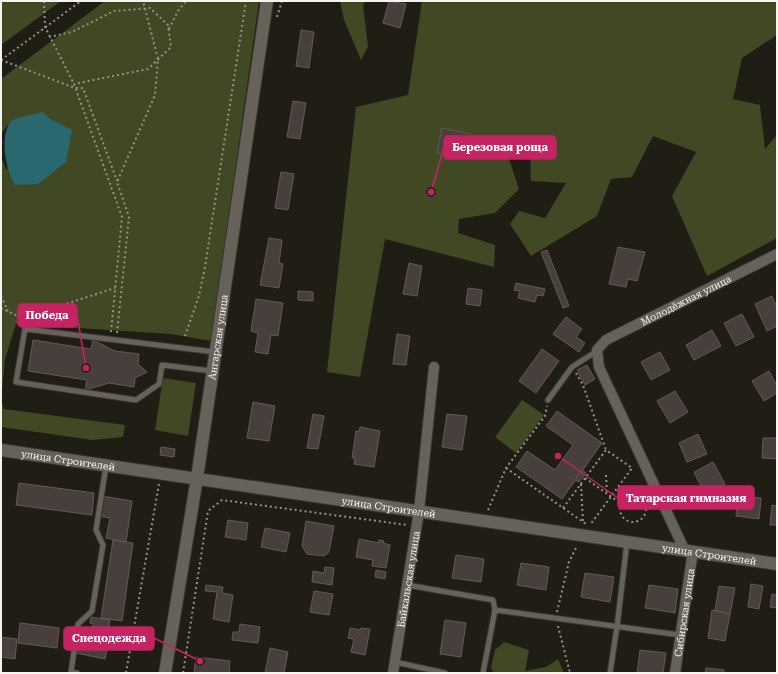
<svg xmlns="http://www.w3.org/2000/svg" width="778" height="674" viewBox="0 0 778 674" font-family="'Roboto Serif',serif">
<rect width="100%" height="100%" fill="#201d15"/>
<g fill="#404924">
<polygon points="1,1 61,1 1,45"/>
<polygon points="105,1 259,1 211,341 171,334 16,324 5,359 1,399 1,157 7,171 11,121 1,134 1,79"/>
<polygon points="340,1 365,1 363,6 368,46 361,60 344,20"/>
<polygon points="422,1 777,1 777,35 742,58 733,99 760,105 765,149 777,135 777,238 707,276 672,196 696,152 653,136 632,177 611,179 597,216 531,256 510,224 519,211 545,218 566,183 531,181 530,149 507,153 519,189 495,213 459,219 458,233 495,245 494,267 385,239 360,377 327,372 356,107 408,95"/>
<polygon points="163,378 196,383 188,436 155,430"/>
<polygon points="522,400 544,415 516,453 495,437"/>
<polygon points="1,401 4,409 125,425 123,437 93,440 1,427"/>
<polygon points="504,642 529,650 525,671 546,667 558,659 564,673 494,673 491,668 495,650"/>
</g>
<path fill="#29686e" d="M43,112L50,119L72,130L66,162L38,184L15,185C5,167 0,138 10,122C18,116 34,115 43,112Z"/>
<g fill="#483e3c" stroke="#645957">
<polygon points="389,1 406,4 400,28 383,23"/>
<polygon points="301,30 314,32 309,68 296,66"/>
<polygon points="293,101 306,103 300,139 287,137"/>
<polygon points="442,128 471,134 467,159 437,153"/>
<polygon points="281,172 294,174 288,210 275,208"/>
<polygon points="269,238 282,240 279,263 283,264 279,288 260,285"/>
<polygon points="618,247 645,252 637,281 628,279 626,287 609,284"/>
<polygon points="547,250 569,306 563,308 541,252"/>
<polygon points="409,263 422,266 417,296 403,294"/>
<polygon points="516,283 545,289 543,296 537,295 535,302 518,298 520,291 514,290"/>
<polygon points="468,288 482,290 480,306 466,304"/>
<polygon points="298,291 313,292 313,301 298,300"/>
<polygon points="772,296 777,307 777,326 767,331 755,304"/>
<polygon points="256,299 283,303 278,336 271,335 268,354 255,352 258,333 251,331"/>
<polygon points="742,314 754,337 736,346 724,323"/>
<polygon points="566,317 582,329 576,337 585,343 579,352 553,334"/>
<polygon points="712,330 721,346 694,360 686,345"/>
<polygon points="397,334 410,336 406,365 393,364"/>
<polygon points="33,340 91,349 93,340 115,351 139,354 138,364 147,372 135,378 134,387 109,383 85,390 87,380 28,371"/>
<polygon points="542,349 559,361 536,393 519,381"/>
<polygon points="660,352 670,370 651,380 641,362"/>
<polygon points="587,365 595,379 585,385 577,370"/>
<polygon points="769,371 777,386 777,393 764,401 752,381"/>
<polygon points="675,391 688,412 670,423 657,401"/>
<polygon points="253,402 275,406 269,441 247,438"/>
<polygon points="557,411 602,443 562,499 516,467 527,451 555,470 573,445 546,426"/>
<polygon points="313,414 324,416 318,449 307,448"/>
<polygon points="447,414 467,416 462,450 442,447"/>
<polygon points="360,427 380,431 374,467 354,464 355,458 352,458 356,431 359,432"/>
<polygon points="698,434 707,454 687,462 679,443"/>
<polygon points="763,438 777,438 777,459 762,458"/>
<polygon points="161,447 175,449 174,457 160,455"/>
<polygon points="713,462 725,484 705,494 694,472"/>
<polygon points="582,470 586,473 579,482 575,480"/>
<polygon points="19,483 94,493 92,515 16,505"/>
<polygon points="102,496 132,501 126,542 106,538 110,518 98,516"/>
<polygon points="738,496 761,498 759,519 736,516"/>
<polygon points="772,505 777,506 777,525 770,525"/>
<polygon points="228,520 248,523 246,540 225,537"/>
<polygon points="306,521 334,526 329,552 324,556 307,554 302,546"/>
<polygon points="265,528 290,533 286,552 261,547"/>
<polygon points="359,539 379,543 379,540 384,541 383,543 390,545 386,568 372,566 373,560 356,557"/>
<polygon points="113,540 133,543 122,621 101,618"/>
<polygon points="456,555 484,559 481,582 452,578"/>
<polygon points="521,563 549,567 546,590 517,585"/>
<polygon points="325,567 334,568 332,585 312,582 313,571 324,573"/>
<polygon points="376,570 386,572 385,579 375,577"/>
<polygon points="585,573 614,577 610,602 581,597"/>
<polygon points="751,584 763,586 759,609 748,607"/>
<polygon points="206,585 223,587 222,593 233,595 229,622 213,619 217,592 205,591"/>
<polygon points="649,585 678,589 675,613 645,608"/>
<polygon points="719,586 735,588 730,614 715,611"/>
<polygon points="314,591 333,594 329,615 310,612"/>
<polygon points="772,594 777,595 777,608 770,607"/>
<polygon points="712,610 730,614 725,641 708,638"/>
<polygon points="91,617 110,620 109,628 111,629 105,659 76,653 79,634 83,635 82,637 88,638 89,631 92,631 93,624 90,623"/>
<polygon points="445,620 466,623 461,657 440,654"/>
<polygon points="20,623 59,628 57,648 18,643"/>
<polygon points="240,624 260,627 258,643 232,640 233,632 239,632"/>
<polygon points="350,628 360,630 361,628 370,629 365,655 351,652 354,639 348,638"/>
<polygon points="1,637 17,639 15,659 1,657"/>
<polygon points="270,648 288,652 284,673 265,673"/>
<polygon points="640,650 666,653 663,673 637,673"/>
<polygon points="196,657 230,661 229,673 194,673"/>
<polygon points="706,668 724,670 724,673 705,673"/>
</g>
<g fill="none" stroke-linecap="round" stroke-linejoin="round">
<g stroke="#393632" stroke-width="7">
<g id="lane">
<polyline points="212,371 162,365 159,384 136,400 16,382 25,329 215,352"/>
<polyline points="548,400 572,367 597,351"/>
<polyline points="407,585 493,600 495,610"/>
<polyline points="395,662 445,673"/>
<polyline points="77,673 71,672 78,624 92,611 103,545 96,530 106,466"/>
<polyline points="483,673 495,610 680,635"/>
<polyline points="610,673 617,627 627,542"/>
</g>
</g>
<g stroke="#393632" stroke-width="12">
<g id="street">
<path id="s1" d="M685,551L599,367L597,350L606,340L777,254"/>
<path id="s2" d="M393,673L419,511L434,367"/>
<path id="s3" d="M675,673L693,551"/>
</g>
</g>
<g stroke="#393632" stroke-width="14">
<g id="secondary">
<path id="s4" d="M1,450L777,564"/>
<path id="s5" d="M165,673L197,478L267,1"/>
</g>
</g>
<g stroke="#94918a" stroke-width="2" stroke-dasharray="2 3" stroke-linecap="butt">
<polyline points="44,1 45,27 74,84 122,217 111,332"/>
<polyline points="277,17 282,1"/>
<polyline points="169,29 178,11 186,1"/>
<polyline points="49,37 72,32 114,11 150,8 168,25 171,47 148,69 74,84"/>
<polyline points="1,60 75,88 83,88 117,181"/>
<polyline points="1,60 81,1"/>
<polyline points="1,296 8,311"/>
<polyline points="1,308 22,318 115,288"/>
<polyline points="117,333 129,217 117,182 155,95 158,59 143,1"/>
<polyline points="185,336 199,296 205,267 246,1"/>
<polyline points="576,373 583,385 606,450"/>
<polyline points="506,468 586,524"/>
<polyline points="606,475 607,494"/>
<polyline points="585,478 620,503"/>
<polyline points="581,484 583,522"/>
<circle cx="633" cy="509" r="13"/>
<polyline points="563,508 606,450 632,468 590,525"/>
<polyline points="488,510 506,468 545,416 547,406"/>
<polyline points="557,612 569,562 577,546"/>
<polyline points="558,626 570,673"/>
<polyline points="126,673 159,484"/>
<polyline points="183,673 208,511 222,500 407,525"/>
</g>
<use href="#lane" stroke="#676259" stroke-width="5"/>
<use href="#street" stroke="#676259" stroke-width="10"/>
<use href="#secondary" stroke="#676259" stroke-width="12"/>
</g>
<g text-anchor="middle" dominant-baseline="central" stroke-width="3.5" stroke-linejoin="round" paint-order="stroke">
<g font-size="10" fill="#f6f3ee" stroke="#201d15">
<text stroke="none"><textPath href="#s1" startOffset="323">Молодёжная улица</textPath></text>
<text stroke="none"><textPath href="#s5" startOffset="340">Ангарская улица</textPath></text>
<text stroke="none"><textPath href="#s4" startOffset="68">улица Строителей</textPath></text>
<text stroke="none"><textPath href="#s4" startOffset="392">улица Строителей</textPath></text>
<text stroke="none"><textPath href="#s4" startOffset="716">улица Строителей</textPath></text>
<text stroke="none"><textPath href="#s2" startOffset="95">Байкальская улица</textPath></text>
<text stroke="none"><textPath href="#s3" startOffset="61">Сибирская улица</textPath></text>
</g>
</g>
<path fill="none" stroke="#c52362" stroke-width="1.5" d="M431 192L444 147M86 368L77 315M558 456L618 498M200 661L154 638"/>
<g fill="#c52362" stroke="#201d15" stroke-width="1.5">
<circle cx="431" cy="192" r="4"/>
<circle cx="86" cy="368" r="4"/>
<circle cx="558" cy="456" r="4"/>
<circle cx="200" cy="661" r="4"/>
</g>
<g fill="#c52362" stroke="#c52362" stroke-width="1.5">
<rect x="444" y="136" width="112" height="23" rx="4"/>
<rect x="18" y="304" width="59" height="23" rx="4"/>
<rect x="618" y="486" width="136" height="23" rx="4"/>
<rect x="64" y="627" width="90" height="23" rx="4"/>
</g>
<g font-size="11" text-anchor="middle" font-weight="bold" fill="#fff">
<text x="500" y="151">Березовая роща</text>
<text x="47" y="319">Победа</text>
<text x="686" y="502">Татарская гимназия</text>
<text x="109" y="642">Спецодежда</text>
</g>
<rect width="778" height="674" fill="none" stroke="#f6f3ee" stroke-width="4"/>
</svg>
